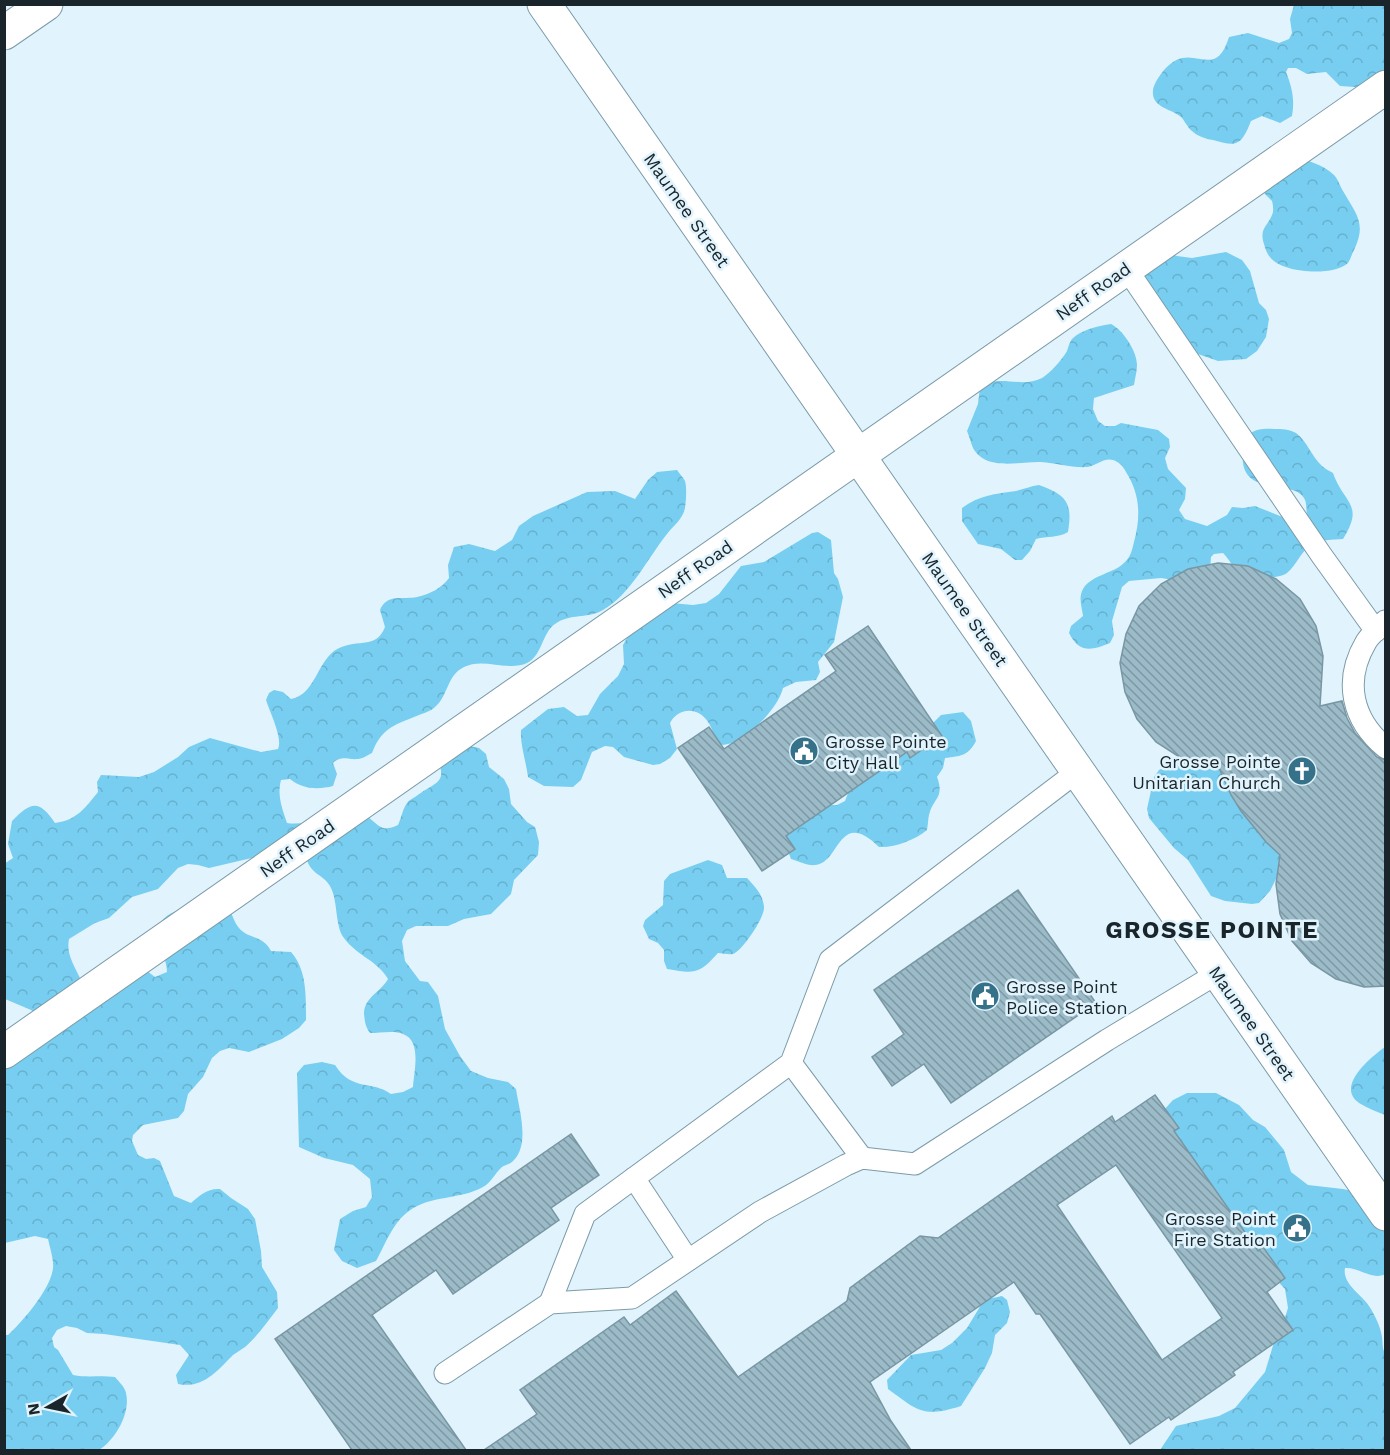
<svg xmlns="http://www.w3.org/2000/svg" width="1390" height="1455" viewBox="0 0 1390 1455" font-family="'Work Sans',sans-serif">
<defs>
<pattern id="forest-crowns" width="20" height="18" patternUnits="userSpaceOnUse" patternTransform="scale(1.5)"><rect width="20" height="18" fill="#77cef0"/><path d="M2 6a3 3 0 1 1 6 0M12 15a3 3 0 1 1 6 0" fill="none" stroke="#66b1ce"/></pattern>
<pattern id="building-back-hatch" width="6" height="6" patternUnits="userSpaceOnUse" patternTransform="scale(1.5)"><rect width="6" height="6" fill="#9cbbc8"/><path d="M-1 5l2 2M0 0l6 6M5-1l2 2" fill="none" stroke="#7e98a3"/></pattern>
</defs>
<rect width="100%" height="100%" fill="#e1f4fd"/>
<g fill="url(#forest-crowns)">
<path d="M1294,5H1385L1386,82L1355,87L1340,86L1326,72L1307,74L1296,68H1288L1286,72C1292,87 1295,100 1292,116L1280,123L1262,116L1251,121C1241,146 1237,147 1213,140C1206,139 1197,136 1192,131C1187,127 1185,121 1181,117C1171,108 1151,108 1153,90C1154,83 1160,75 1164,70C1192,37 1214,85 1229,37L1248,33L1279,43L1289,39L1292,33L1290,19Z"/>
<path d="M1292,155C1306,160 1324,165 1334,175C1338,179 1340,186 1343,191C1356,214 1367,223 1354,250C1352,254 1350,260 1348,263C1333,277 1281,273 1270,257C1267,254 1265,248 1264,244C1259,229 1267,227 1272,215C1274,211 1273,205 1272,201L1265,194L1261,183Z"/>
<polygon points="1161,251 1177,256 1192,258 1226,252 1242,260 1250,271 1259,303 1266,310 1269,319 1266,337 1257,351 1246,359 1218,361 1195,353 1139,273"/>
<path d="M1111,324C1123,330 1137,351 1137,365C1137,371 1135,378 1134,385L1094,398L1093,409L1098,421L1105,426H1115L1121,423L1158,430L1169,439L1170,447L1165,458L1168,469L1186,488L1185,499L1179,510L1185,519L1207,526L1227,515L1232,507L1243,508L1255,506L1295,522L1307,516C1306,510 1307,502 1304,498C1292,478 1238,499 1243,452C1244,431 1256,428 1274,429C1282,429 1289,429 1296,433C1307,441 1312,457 1322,466C1325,469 1330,471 1333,473C1344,504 1365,504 1343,539C1333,540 1319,539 1311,545C1301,551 1296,566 1287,573C1277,580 1245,580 1238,571C1232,566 1229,559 1223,553L1214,554L1211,557L1210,571L1186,582L1161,578L1129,581L1122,587L1112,621L1114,635L1110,643C1091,651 1079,653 1069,633L1071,626L1083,616C1082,607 1078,598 1083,589C1092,574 1114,574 1125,562C1131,556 1132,550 1134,542C1141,516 1140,494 1126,472C1123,466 1119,462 1113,460C1104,457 1096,466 1087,467C1072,468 1056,463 1041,462C1021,461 986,472 973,448C971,443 969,436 967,431L978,404L980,387C1001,373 1020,389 1042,378C1050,373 1062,360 1067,351C1068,348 1070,341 1072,339C1082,329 1099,326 1111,324Z"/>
<path d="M677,470C679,473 683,477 685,481C687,487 686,502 685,508C683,519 673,526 667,534C647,559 631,594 603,610C588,619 570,613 555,624C542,633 542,656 527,663C508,672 483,657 464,667C447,675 448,696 435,707C431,711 424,713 419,715C395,725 382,727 372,753C368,755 362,759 358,759C348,760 342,755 333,763L337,774L333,786C318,790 302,789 290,779L281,780C277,796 282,808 287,823C308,827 334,810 357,813C377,816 376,836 398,825C401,819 403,808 407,803C409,800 412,799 415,797C442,778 447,785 435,749L469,746L479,748L486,754L489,767L504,779L509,789L511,804L527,822L535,827L539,842L538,855L514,880L511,894L491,914L464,919L448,926H416L407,930L402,941L405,961L420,981L428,982L438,996L445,1029L460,1056L471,1071L488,1078L508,1082L516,1089C519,1109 530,1143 514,1160C511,1164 505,1165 502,1167C495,1173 491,1183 483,1187C460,1200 430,1195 409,1211C393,1222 385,1245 376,1261L357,1268L342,1261L334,1250L340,1219L353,1211L366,1207L372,1197L370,1179L353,1165L324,1158L299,1147L297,1073L304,1065L322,1062L335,1065C352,1092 372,1080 391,1094L403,1092L413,1087C414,1071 422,1041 403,1034C395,1030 379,1033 370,1033C365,1026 365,1022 364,1014C364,997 381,992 388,979C378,961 356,955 344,938C335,927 338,902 331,888C325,874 309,875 306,856L256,857L209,868L198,865L188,864L178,868L158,889L132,897L109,918L95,923L69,939C66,954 74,965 80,978L147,971L155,977L167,972C167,958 158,949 157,937C154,908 200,905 220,900C232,906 231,918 239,928C248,939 263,935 271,951L291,952C307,970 306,996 306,1020L299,1028L282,1039L249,1052L229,1048L220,1051L212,1058L203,1077L188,1094L184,1111L178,1118L143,1125L133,1135L132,1141L138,1155L146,1159L154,1158L160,1161L174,1196L191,1203C200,1195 208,1188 220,1189L231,1198L248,1209L255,1219L261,1251L262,1267L277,1292L278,1308C268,1321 257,1337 245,1347C241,1350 237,1352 233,1355C217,1371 203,1389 178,1384L176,1375L189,1355L180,1345L104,1334L87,1333L77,1328L66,1326L57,1330L52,1338L54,1347L58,1350L73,1375C88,1378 100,1375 115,1377C118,1381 125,1387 126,1393C131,1413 115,1440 99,1450H5V1335H8C22,1322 51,1289 53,1268C54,1260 50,1248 48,1239L35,1236L5,1243V1069L18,1061L39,1016L31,1010L5,999L4,864L13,858L8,844L12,821C32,801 39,800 55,823C77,820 85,808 98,792L97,782L101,775L139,777L154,772L178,757L189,747L210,738L261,752L278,749C283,738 270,713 266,700L269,693L274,690L283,692L291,699C314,695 317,664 334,651C354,637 376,651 385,627L380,610C387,593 403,600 417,597C430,594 442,588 449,578L448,565L454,547L469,544L495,551L512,540L519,526L533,516L587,492L615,491L635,499L648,480L657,472Z"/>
<path d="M1039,485C1066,495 1073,502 1068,532C1058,538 1047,536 1036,539L1030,551L1022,560H1015L1001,549L978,544L962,521V508C979,495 996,494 1016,491C1024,489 1031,486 1039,485Z"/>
<path d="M818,532L831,540L834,573L838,579L843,597L834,642L818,662L820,672L816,680L796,682L783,688C779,706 753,733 737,741C733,743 728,744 723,745C711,738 715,732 708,722C698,707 679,707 670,723L677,749L670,758L660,764L653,765L624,757L613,747L605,746L592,752L581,780L573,787L544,786L528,777C526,761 520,745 521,730L548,709L564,707L577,716L588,715L600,694L618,676L624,664L623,645L632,629L671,603L693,605L706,603L719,594L741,566L764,562L812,533Z"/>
<path d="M963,712L971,721L976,741C968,756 961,756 945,758L943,768L937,777C945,798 933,798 929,815C928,819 928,825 927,830C915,840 894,848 879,847C838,807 840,864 815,865C808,866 798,861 791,859L783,838L827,805H837L845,801L852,783L925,731L941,715Z"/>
<polygon points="1189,761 1200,766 1219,769 1277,843 1283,865 1270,891 1259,903 1252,904 1225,901 1211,896 1188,860 1174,848 1149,818 1147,809 1154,777 1159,770 1173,762"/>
<path d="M708,860L722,865L727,878H747C755,887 763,894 764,907C765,917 743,950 733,954C729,955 722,953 718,953C699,974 695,974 667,969L664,961V950L658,943L649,939L643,926L645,920L663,905L664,881L670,874Z"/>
<path d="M1385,1047V1115C1377,1112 1367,1108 1359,1103C1335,1086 1371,1057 1385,1047Z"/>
<path d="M1187,1093H1216L1239,1105L1253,1120L1265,1127L1284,1150L1291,1172L1308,1185L1343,1189L1362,1193L1386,1210L1385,1274C1373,1281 1359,1267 1345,1268C1342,1284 1361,1294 1369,1306C1375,1315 1381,1328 1382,1337C1383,1345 1382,1349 1386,1355L1385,1450H1160L1176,1426L1219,1416L1235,1408L1265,1372L1275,1339L1282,1327L1288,1308L1285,1289L1270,1273L1153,1122L1173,1100Z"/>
<path d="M1002,1296L1007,1300L1010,1312L1007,1323L995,1335L992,1353L985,1368L961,1406C923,1418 918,1411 888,1389L887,1380L911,1355L941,1350L952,1343L967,1328L984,1300Z"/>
</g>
<g fill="url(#building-back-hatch)" stroke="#7897a3" stroke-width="1.5" fill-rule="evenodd">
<polygon points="1218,563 1248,566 1276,579 1300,599 1316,626 1323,656 1320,706 1342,701 1347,718 1355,733 1377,757 1386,760 1386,986 1364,987 1336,979 1311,963 1292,941 1280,914 1276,884 1280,855 1266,842 1241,811 1231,795 1219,768 1181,758 1156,742 1137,719 1125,692 1120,663 1126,634 1139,606 1161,584 1188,569"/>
<polygon points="868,626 942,736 910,758 907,752 786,836 795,849 762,871 678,748 709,727 724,749 836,671 825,655"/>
<polygon points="1018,890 1096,1003 951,1103 924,1064 892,1086 872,1057 904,1034 874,990"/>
<path d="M1155,1095L1179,1128L1174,1131L1258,1251L1263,1247L1285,1278L1267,1292L1293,1330L1233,1372L1235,1375L1171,1420L1169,1417L1130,1444L1072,1360L1040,1314H1036L1014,1282L870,1382L891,1421L911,1450H484L537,1414L520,1390L624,1317L630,1325L676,1291L738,1377L847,1301L850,1288L920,1236L938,1238L1112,1116L1115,1122ZM1116,1165L1222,1318L1162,1360L1057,1205Z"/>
<polygon points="571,1134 599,1175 551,1208 559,1220 453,1294 436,1270 372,1315 466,1450 352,1450 275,1339"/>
</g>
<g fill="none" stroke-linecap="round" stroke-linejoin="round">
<g stroke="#7c9ba8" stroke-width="23">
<g id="service">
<polyline points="1126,268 1322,556 1376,631"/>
<path d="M1385,621C1379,628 1370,635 1366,642C1343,681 1352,720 1386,748"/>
<polyline points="791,1063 862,1158"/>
<polyline points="634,1178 688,1260"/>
<polyline points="550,1303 585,1214 791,1063 830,960 1078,771"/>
<polyline points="445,1373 550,1303 632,1298 760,1212 846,1165 862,1158 915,1164 1107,1040 1218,973"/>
</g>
</g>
<g stroke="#7c9ba8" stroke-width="35">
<g id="minor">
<polyline points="544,4 1386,1214"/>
<polyline points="4,33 46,4"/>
<polyline points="4,1052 1386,87"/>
</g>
</g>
<use href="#service" stroke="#fff" stroke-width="21"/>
<use href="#minor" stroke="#fff" stroke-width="33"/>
</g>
<defs>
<g id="civic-disc" transform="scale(1.5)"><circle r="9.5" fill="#357188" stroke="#e1f4fd"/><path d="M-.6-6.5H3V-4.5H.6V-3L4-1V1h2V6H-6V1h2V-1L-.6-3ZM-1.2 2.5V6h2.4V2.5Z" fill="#fff"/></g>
<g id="church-disc" transform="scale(1.5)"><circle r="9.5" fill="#357188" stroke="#e1f4fd"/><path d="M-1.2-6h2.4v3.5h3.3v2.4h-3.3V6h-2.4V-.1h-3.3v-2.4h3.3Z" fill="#fff"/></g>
</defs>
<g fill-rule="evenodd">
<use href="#civic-disc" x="804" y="751"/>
<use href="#church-disc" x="1302" y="771"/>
<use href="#civic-disc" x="985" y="996"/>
<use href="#civic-disc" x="1297" y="1228"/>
</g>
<g text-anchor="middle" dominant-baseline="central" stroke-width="5" stroke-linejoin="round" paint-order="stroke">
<g font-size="18" fill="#19252a" stroke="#e1f4fd">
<text transform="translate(687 210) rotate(55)">Maumee Street</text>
<text transform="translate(1093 291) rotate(-35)">Neff Road</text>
<text transform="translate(695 569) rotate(-35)">Neff Road</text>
<text transform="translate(965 609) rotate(55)">Maumee Street</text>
<text transform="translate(297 848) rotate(-35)">Neff Road</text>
<text transform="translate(1252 1023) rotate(55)">Maumee Street</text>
</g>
<g font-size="18" fill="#19252a" stroke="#e1f4fd" text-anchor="start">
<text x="825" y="741">Grosse Pointe<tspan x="825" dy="21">City Hall</tspan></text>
<text x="1281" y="761" text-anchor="end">Grosse Pointe<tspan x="1281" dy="21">Unitarian Church</tspan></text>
<text x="1006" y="986">Grosse Point<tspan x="1006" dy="21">Police Station</tspan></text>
<text x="1276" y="1218" text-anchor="end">Grosse Point<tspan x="1276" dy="21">Fire Station</tspan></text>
</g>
<g font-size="24" font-weight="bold" letter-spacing="1.5" fill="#19252a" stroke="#e1f4fd">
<text x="1212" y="930">GROSSE POINTE</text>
</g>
</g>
<rect width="1390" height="1455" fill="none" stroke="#19252a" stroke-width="12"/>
<g transform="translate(48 1407) rotate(261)" stroke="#e1f4fd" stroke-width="4.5" paint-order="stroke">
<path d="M0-4.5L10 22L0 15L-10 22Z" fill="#19252a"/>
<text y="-9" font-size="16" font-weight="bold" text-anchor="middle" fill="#19252a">N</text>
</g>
</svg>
